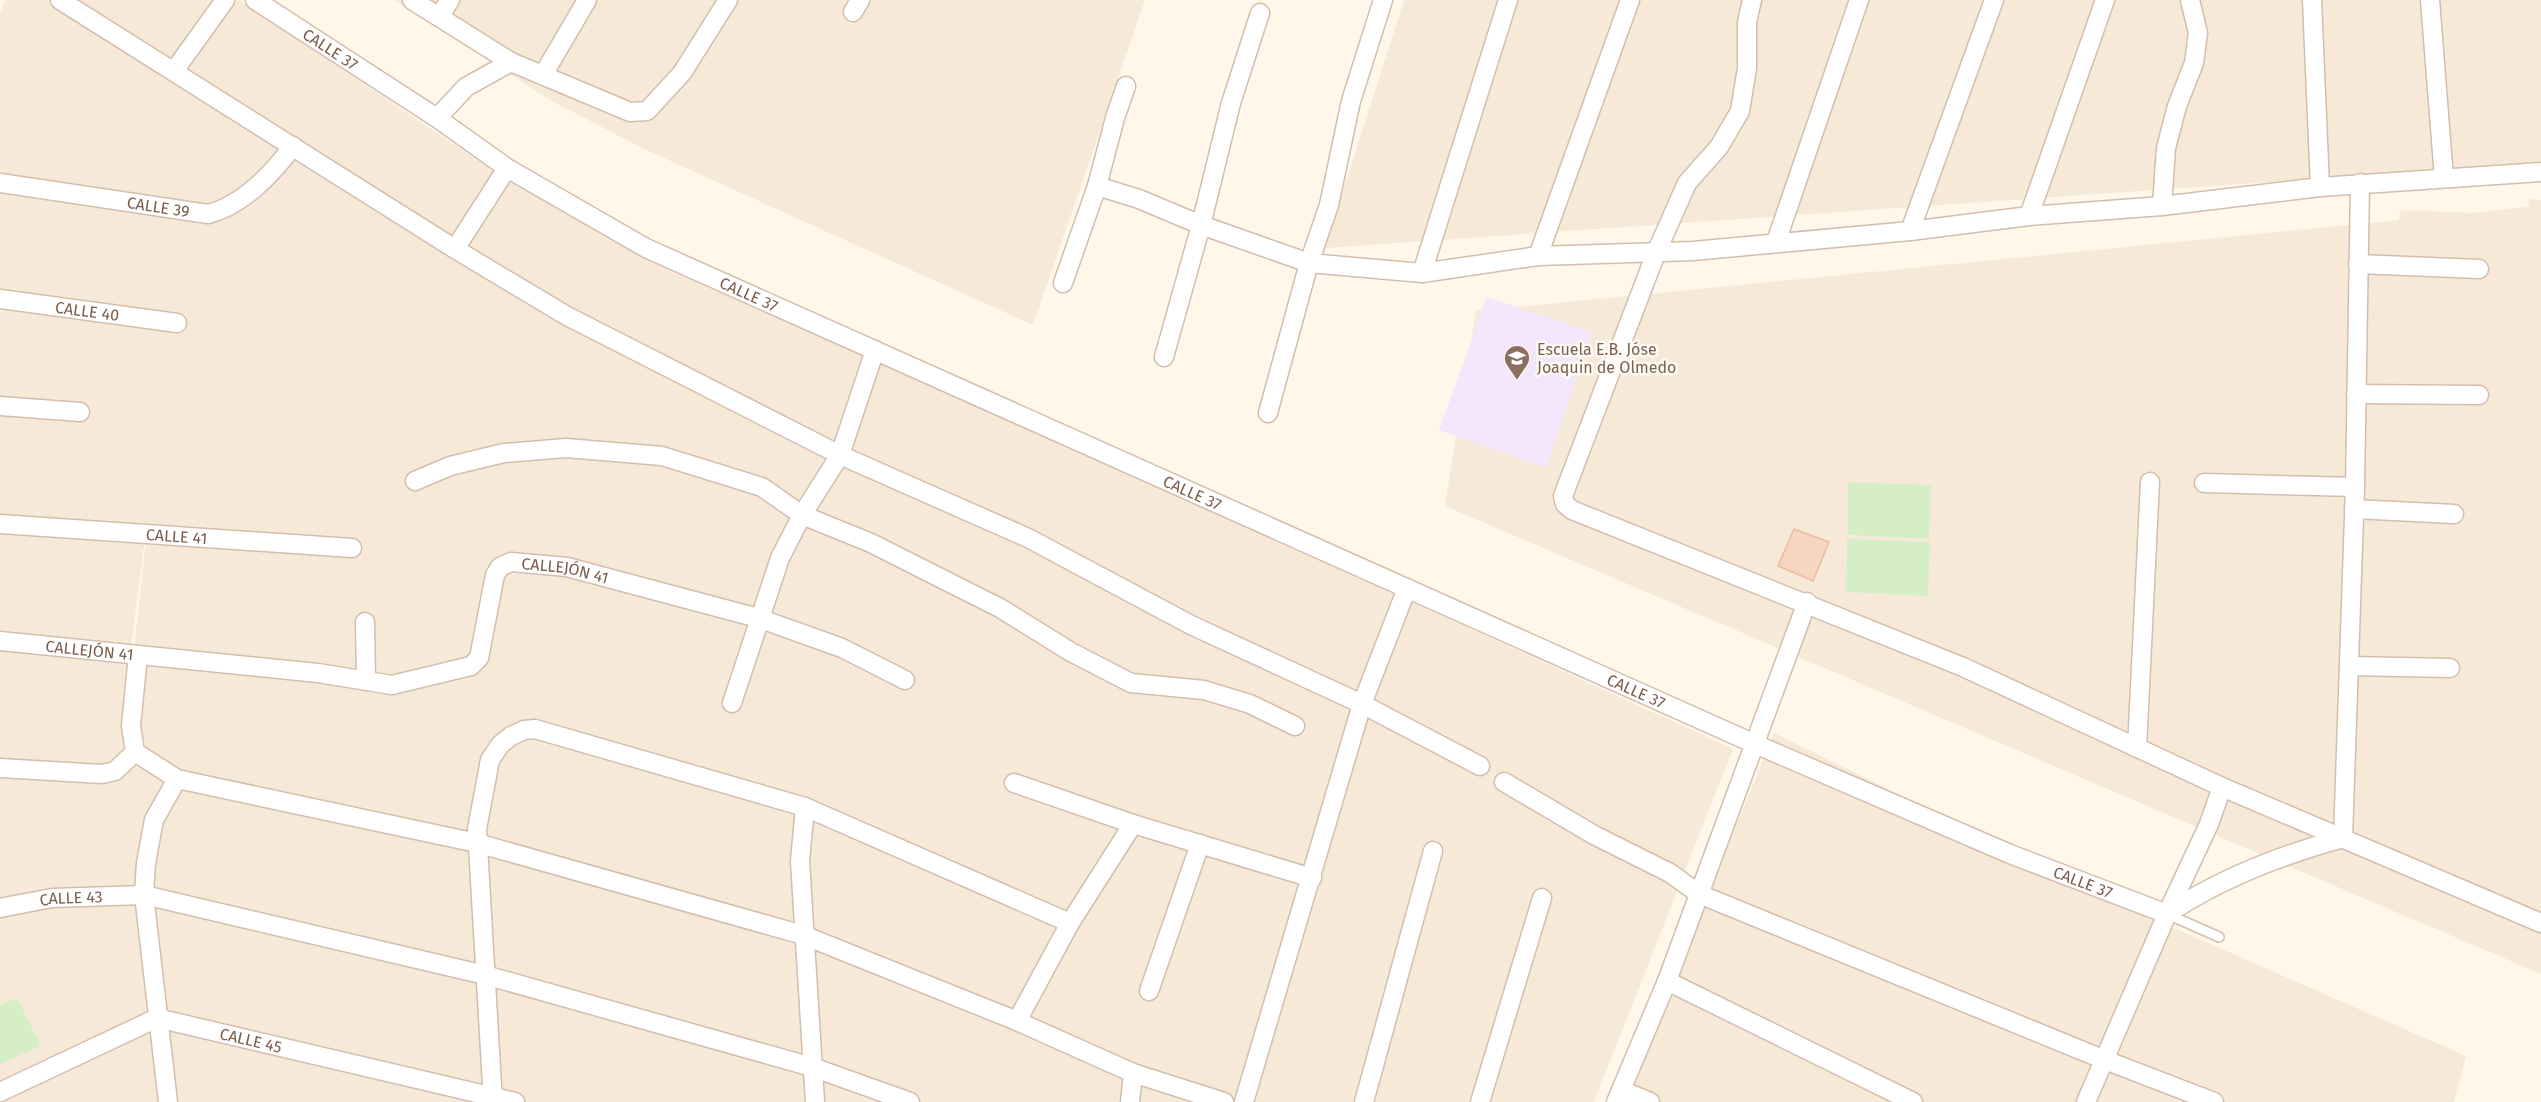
<svg xmlns="http://www.w3.org/2000/svg" width="2541" height="1102" viewBox="0 0 2541 1102" font-family="'Fira Sans',sans-serif">
<rect width="100%" height="100%" fill="#fef7ea"/>
<g fill="#f7e9d8">
<polygon points="5,0 239,0 511,183 645,254 880,358 1733,749 1594,1102 172,1102 150,891 160,825 179,774 128,746 134,649 147,532 0,520 0,13"/>
<polygon points="394,0 1145,0 1033,325 644,149 550,100"/>
<polygon points="1404,0 2541,0 2541,163 1325,248"/>
<polygon points="2529,199 2541,200 2541,974 1445,506 1476,311 2399,220 2400,210 2472,213 2528,207"/>
<polygon points="0,526 145,538 122,715 125,748 169,780 148,822 160,1102 0,1102"/>
<polygon points="1774,733 2151,918 2466,1056 2454,1102 1624,1102"/>
</g>
<polygon fill="#f4e6fb" points="1487,297 1593,332 1546,468 1439,430"/>
<g fill="#d6eec6">
<polygon points="1848,482 1931,485 1929,539 1848,535"/>
<polygon points="1847,539 1930,542 1928,596 1846,592"/>
<polygon points="17,998 41,1046 0,1064 0,1005"/>
</g>
<polygon fill="#f6d6c0" stroke="#eabc9e" stroke-width="1.5" points="1794,529 1829,542 1813,581 1778,566"/>
<g fill="none" stroke-linecap="round" stroke-linejoin="round">
<g stroke="#d3beae" stroke-width="12">
<polyline id="service" points="2167,914 2219,937"/>
</g>
<g stroke="#d3beae" stroke-width="21">
<g id="minor">
<polyline points="60,0 455,249 567,316 840,455 1028,538 1191,625 1362,704 1480,766"/>
<path id="s1" d="M255,0L437,118L507,168L646,248L1755,744L2010,854L2167,914"/>
<polyline points="412,0 511,62"/>
<polyline points="1752,0 1747,22 1747,68 1740,111 1719,147 1687,183 1656,253 1563,496 1565,504 1572,510 1963,667 2222,787 2541,923"/>
<polyline points="2312,0 2320,187"/>
<polyline points="2430,0 2444,178"/>
<polyline points="853,12 860,0"/>
<polyline points="439,17 450,0"/>
<polyline points="174,71 225,0"/>
<polyline points="543,75 587,0"/>
<polyline points="437,118 466,87 511,62 630,112 647,111 682,73 728,0"/>
<path id="s2" d="M0,183L208,214C242,206 273,173 293,146"/>
<polyline points="1097,186 1139,199 1201,225 1309,263 1422,273 1538,256 1693,251 1910,231 2029,216 2162,206 2320,187 2541,172"/>
<polyline points="2162,206 2166,148 2177,106 2194,63 2198,33 2190,0"/>
<polyline points="2029,216 2105,0"/>
<polyline points="1910,231 1994,0"/>
<polyline points="1776,242 1859,0"/>
<polyline points="455,249 507,168"/>
<polyline points="1538,256 1630,0"/>
<polyline points="2358,264 2479,269"/>
<polyline points="1422,273 1508,0"/>
<polyline points="1063,283 1097,186 1115,118 1126,86"/>
<path id="s3" d="M0,299L177,323"/>
<polyline points="1164,357 1201,225 1231,103 1260,13"/>
<polyline points="2356,394 2479,395"/>
<polyline points="0,406 80,412"/>
<polyline points="1268,413 1309,263 1329,205 1351,101 1383,0"/>
<polyline points="415,481 450,466 504,453 566,448 662,456 762,487 802,515 871,543 1000,608 1071,652 1131,683 1204,690 1250,704 1295,726"/>
<polyline points="2204,483 2355,487"/>
<polyline points="2354,509 2454,514"/>
<path id="s4" d="M0,524L352,548"/>
<polyline points="365,622 366,681"/>
<path id="s5" d="M0,641L318,673L392,685L471,666L479,658L495,575L500,567L511,562L567,567L758,618L842,648L905,680"/>
<polyline points="138,655 131,726 135,752 177,779 477,843 803,935 1017,1021 1133,1073 1224,1102"/>
<polyline points="2349,666 2450,668"/>
<polyline points="732,703 780,558 802,515 840,455 875,350"/>
<polyline points="2137,748 2150,482"/>
<polyline points="0,768 102,774 115,771 135,752"/>
<polyline points="1504,782 1594,835 1670,873 1699,894 2105,1060 2214,1102"/>
<polyline points="1014,783 1133,824"/>
<polyline points="805,807 800,861 815,1102"/>
<path id="s6" d="M0,908L52,898L144,895L485,975L812,1067L910,1102"/>
<path d="M2167,914C2221,878 2281,855 2343,838L2355,487L2360,183"/>
<polyline points="1667,981 1913,1102"/>
<polyline points="1149,991 1200,844"/>
<polyline points="1017,1021 1070,923 1133,824 1312,878"/>
<polyline points="1621,1090 1650,1102"/>
<path id="s7" d="M0,1092L157,1018L515,1102"/>
<polyline points="168,1102 144,895 146,863 154,820 177,779"/>
<polyline points="493,1102 477,829 490,760 500,745 511,736 524,730 535,729 805,807 1070,923"/>
<polyline points="1130,1102 1133,1073"/>
<polyline points="1244,1102 1362,704 1407,588"/>
<polyline points="1364,1102 1433,851"/>
<polyline points="1480,1102 1542,898"/>
<polyline points="1616,1102 1667,981 1807,602"/>
<polyline points="2086,1102 2167,914 2209,824 2222,787"/>
</g>
</g>
<use href="#service" stroke="#fff" stroke-width="9"/>
<use href="#minor" stroke="#fff" stroke-width="18"/>
</g>
<defs>
<g id="school-pin" transform="scale(1.35)"><path d="M0 17L-7.5 6A9.5 9.5 0 1 1 7.5 6Z" fill="#8d6e63" stroke="#fffaf2"/><path d="M0-5L7-2L0 1L-7-2ZM-4 1L0 2.5L4 1V4Q0 6-4 4Z" fill="#fff"/></g>
</defs>
<g fill-rule="evenodd">
<use href="#school-pin" x="1517" y="358"/>
</g>
<g text-anchor="middle" dominant-baseline="central" stroke-width="5" stroke-linejoin="round" paint-order="stroke">
<g font-size="16" fill="#7c5c4a" stroke="#fffaf2">
<text stroke="none"><textPath href="#s1" startOffset="90">CALLE 37</textPath></text>
<text stroke="none"><textPath href="#s2" startOffset="160">CALLE 39</textPath></text>
<text stroke="none"><textPath href="#s1" startOffset="576">CALLE 37</textPath></text>
<text stroke="none"><textPath href="#s3" startOffset="88">CALLE 40</textPath></text>
<text stroke="none"><textPath href="#s1" startOffset="1062">CALLE 37</textPath></text>
<text stroke="none"><textPath href="#s4" startOffset="177">CALLE 41</textPath></text>
<text stroke="none"><textPath href="#s5" startOffset="648">CALLEJÓN 41</textPath></text>
<text stroke="none"><textPath href="#s5" startOffset="90">CALLEJÓN 41</textPath></text>
<text stroke="none"><textPath href="#s1" startOffset="1548">CALLE 37</textPath></text>
<text stroke="none"><textPath href="#s1" startOffset="2034">CALLE 37</textPath></text>
<text stroke="none"><textPath href="#s6" startOffset="72">CALLE 43</textPath></text>
<text stroke="none"><textPath href="#s7" startOffset="270">CALLE 45</textPath></text>
</g>
<g font-size="16" fill="#785e54" stroke="#fffaf2" text-anchor="start">
<text x="1537" y="349">Escuela E.B. Jóse<tspan x="1537" dy="18">Joaquin de Olmedo</tspan></text>
</g>
</g>
</svg>
